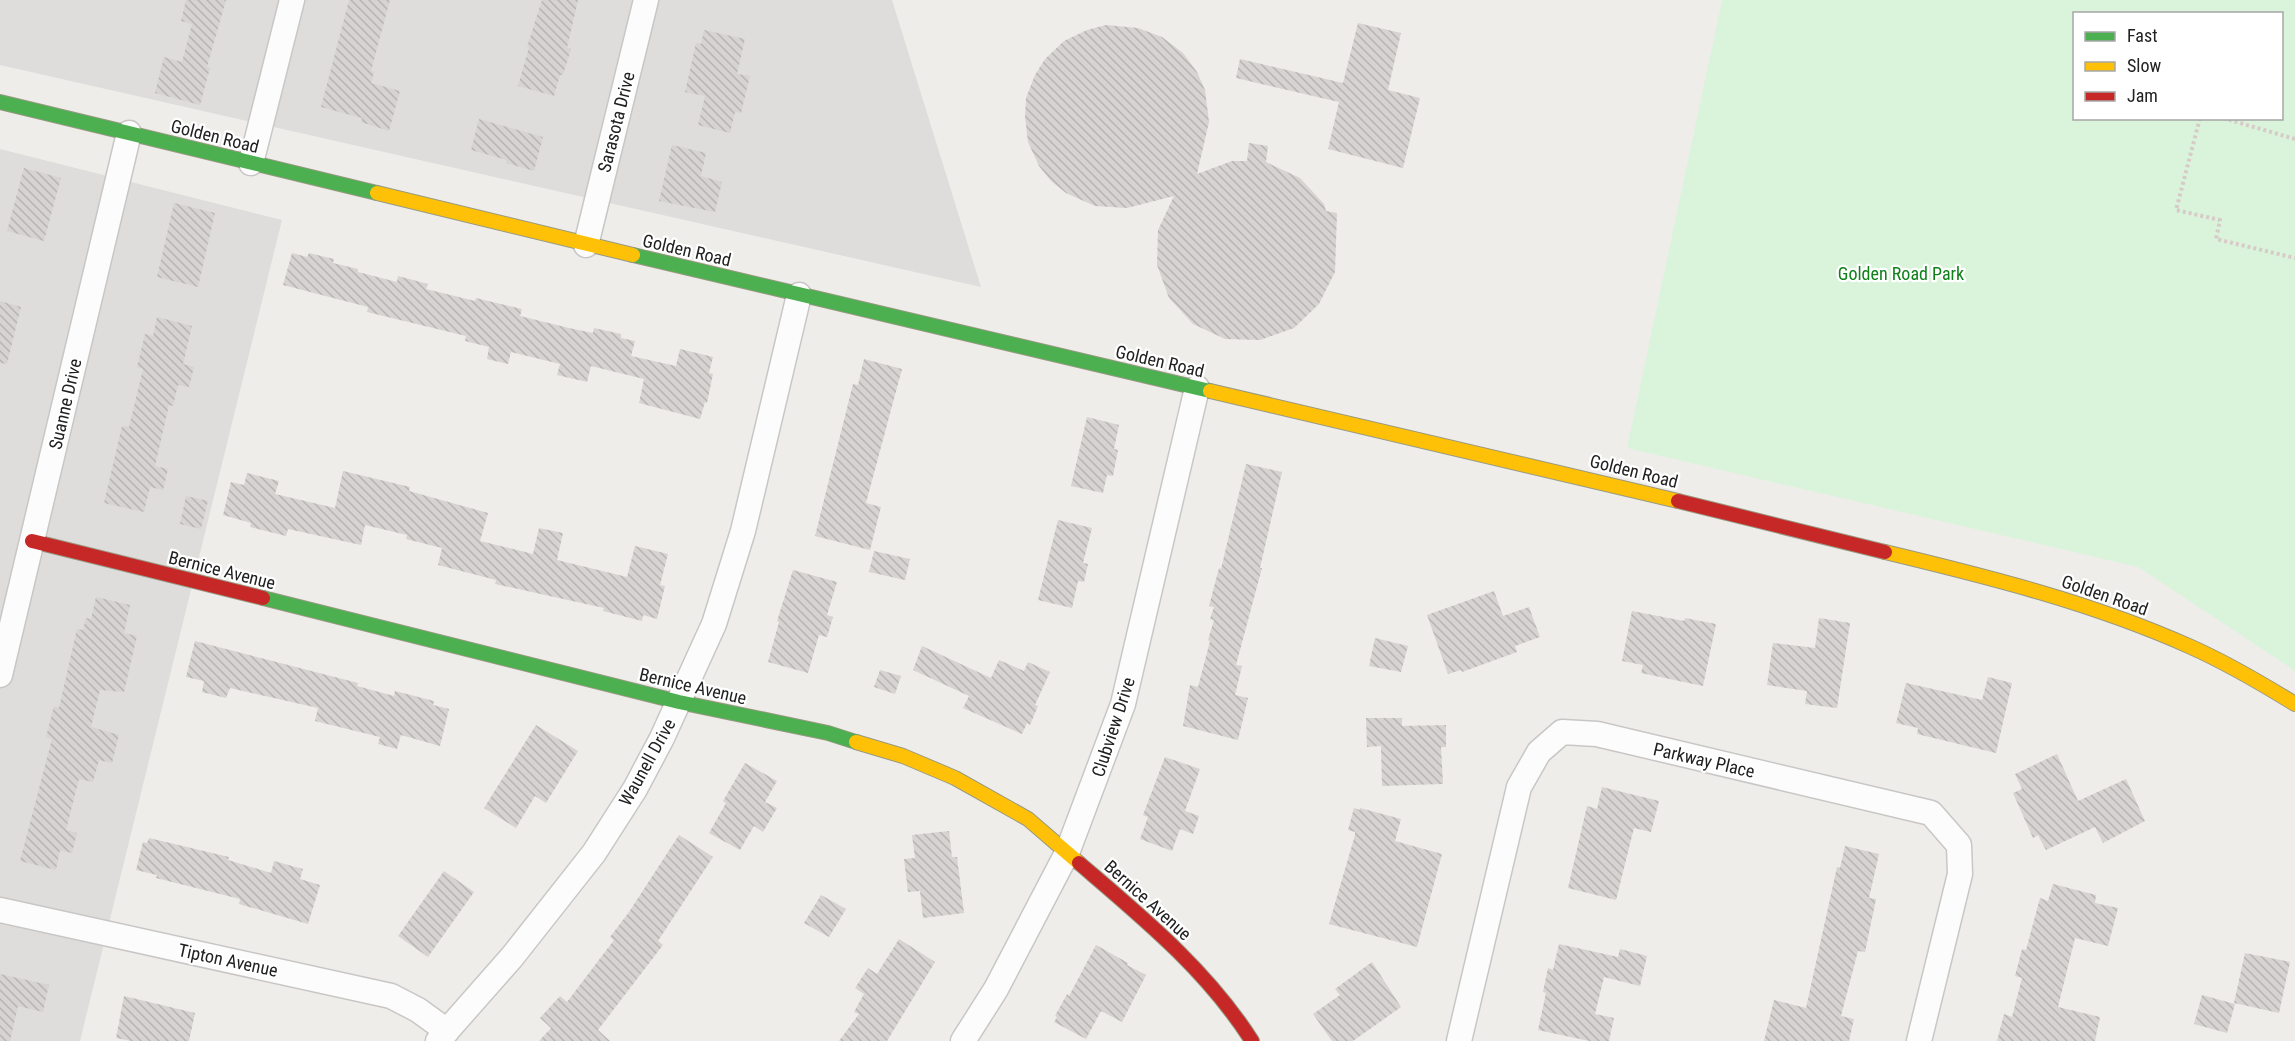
<svg xmlns="http://www.w3.org/2000/svg" width="2295" height="1041" viewBox="0 0 2295 1041" font-family="'Roboto Condensed',sans-serif">
<defs>
<pattern id="building-back-hatch" width="6" height="6" patternUnits="userSpaceOnUse" patternTransform="scale(1.5)"><rect width="6" height="6" fill="#d6d3d1"/><path d="M-1 5l2 2M0 0l6 6M5-1l2 2" fill="none" stroke="#b7b5b3"/></pattern>
</defs>
<rect width="100%" height="100%" fill="#efedea"/>
<g fill="#dedddb">
<polygon points="0,0 892,0 981,287 0,65"/>
<polygon points="0,149 282,220 80,1041 0,1041"/>
</g>
<path fill="#d9f4da" fill-rule="evenodd" d="M1722,0H2295V671L2138,567L1627,448ZM2074,14H2282V118H2074Z"/>
<g fill="url(#building-back-hatch)">
<polygon points="186,0 226,0 207,67 210,68 200,105 155,93 164,57 182,62 192,24 181,21"/>
<polygon points="349,0 390,0 371,71 374,72 371,83 400,91 389,131 361,122 362,118 321,107"/>
<polygon points="542,0 578,0 567,48 571,49 563,75 560,75 554,96 518,86 529,47 527,47"/>
<polygon points="1358,23 1401,33 1388,90 1420,98 1403,168 1328,149 1339,102 1236,78 1240,59 1343,83"/>
<polygon points="1106,25 1138,28 1162,37 1183,53 1197,72 1205,90 1209,122 1197,174 1232,161 1247,161 1249,143 1268,146 1266,162 1300,178 1324,204 1326,211 1337,213 1335,272 1319,304 1294,328 1260,340 1225,339 1193,324 1169,298 1157,265 1158,230 1174,196 1127,208 1095,206 1066,193 1051,181 1039,166 1028,142 1025,117 1026,98 1035,75 1045,59 1064,41 1087,30"/>
<polygon points="704,30 745,39 737,74 750,76 741,113 735,112 730,133 698,125 705,96 685,92 696,43 701,44"/>
<polygon points="479,119 543,137 534,171 506,163 507,160 471,150"/>
<polygon points="672,145 706,153 701,176 722,182 715,212 659,201"/>
<polygon points="24,168 61,178 44,241 7,231"/>
<polygon points="174,203 215,213 198,287 157,277"/>
<polygon points="292,253 307,257 309,253 334,259 333,263 358,269 358,272 397,282 398,276 428,284 426,289 475,301 476,298 522,309 520,316 569,328 593,333 594,328 621,334 621,338 635,341 631,356 676,366 680,349 713,357 709,373 713,374 707,403 705,402 700,419 639,403 644,379 591,366 587,382 557,375 560,364 511,352 508,364 487,359 489,347 465,341 466,336 367,312 368,307 283,285"/>
<polygon points="0,301 21,307 7,364 0,363"/>
<polygon points="157,317 192,326 183,364 194,367 189,387 178,385 173,406 169,405 155,466 168,469 163,490 150,487 144,512 104,503 122,426 129,427 143,369 137,367 145,334 153,336"/>
<polygon points="864,359 902,369 866,503 881,507 870,550 815,536 853,384 858,385"/>
<polygon points="1087,417 1119,425 1114,449 1118,450 1113,476 1107,475 1103,493 1071,486"/>
<polygon points="1246,464 1282,472 1260,568 1262,568 1236,665 1242,666 1235,695 1248,698 1238,740 1183,726 1190,685 1198,687 1210,641 1208,640 1214,620 1210,619 1214,607 1209,606 1219,568 1221,569"/>
<polygon points="343,471 410,487 409,491 488,513 480,541 533,554 539,528 563,533 557,560 627,577 635,546 668,554 660,585 665,586 657,619 643,615 642,621 603,611 604,608 495,584 496,580 438,565 442,548 406,539 407,535 365,525 361,545 288,529 286,536 250,527 251,523 223,515 231,482 244,485 247,473 279,481 275,494 335,508"/>
<polygon points="186,496 208,501 201,529 180,524"/>
<polygon points="1058,520 1092,528 1083,563 1088,564 1084,582 1078,581 1072,608 1038,600"/>
<polygon points="874,551 910,559 905,580 869,572"/>
<polygon points="793,570 837,582 827,615 833,617 827,637 819,635 808,673 768,662 779,622 777,621"/>
<polygon points="1494,591 1503,616 1529,607 1540,637 1515,646 1517,652 1462,672 1461,670 1448,674 1427,615"/>
<polygon points="96,597 130,605 124,633 137,636 124,692 100,690 91,727 119,735 112,763 99,760 93,782 79,779 66,830 77,833 72,853 60,850 56,870 20,861 52,739 46,737 54,706 59,708 77,629 83,630 86,618 91,619"/>
<polygon points="1632,611 1684,621 1685,618 1716,624 1703,686 1641,673 1643,665 1622,661"/>
<polygon points="1819,618 1850,623 1837,708 1805,704 1807,691 1767,685 1773,643 1815,648"/>
<polygon points="1375,638 1408,646 1401,672 1369,666"/>
<polygon points="195,641 358,683 357,686 394,696 395,691 434,701 433,705 449,709 440,746 401,735 397,749 378,744 380,737 315,721 318,708 230,688 226,698 202,692 204,681 186,677"/>
<polygon points="922,646 991,678 999,660 1024,671 1028,662 1050,672 1035,705 1038,706 1030,725 1027,723 1022,734 963,708 969,696 913,670"/>
<polygon points="880,670 901,676 895,694 874,687"/>
<polygon points="1988,677 2012,683 1996,753 1917,734 1918,728 1896,723 1906,683 1982,700"/>
<polygon points="1366,718 1402,718 1402,726 1446,725 1446,747 1441,747 1443,784 1382,786 1381,746 1367,747"/>
<polygon points="536,725 578,751 546,803 535,796 516,828 484,808"/>
<polygon points="2057,754 2078,801 2126,779 2145,821 2103,843 2095,827 2046,850 2038,835 2033,838 2013,793 2022,789 2015,774"/>
<polygon points="1165,757 1200,769 1185,811 1199,816 1193,834 1180,829 1172,851 1140,839 1148,817 1143,815"/>
<polygon points="745,763 777,781 765,802 777,808 763,832 754,826 740,850 709,833 726,803 723,801"/>
<polygon points="1602,787 1659,801 1651,832 1634,828 1616,900 1568,888 1587,806 1597,809"/>
<polygon points="1354,808 1360,810 1360,808 1401,819 1395,841 1442,854 1417,947 1329,924 1355,835 1355,832 1348,830"/>
<polygon points="949,831 952,857 957,857 964,913 923,918 920,891 908,892 904,859 915,858 912,835"/>
<polygon points="679,835 713,857 658,941 663,945 598,1030 610,1041 539,1041 551,1028 540,1018 560,996 567,1002 614,940 610,937 629,912"/>
<polygon points="149,838 229,857 228,860 271,873 274,861 303,869 300,879 320,885 308,924 239,904 240,899 156,878 157,875 136,870 143,842 147,843"/>
<polygon points="1845,846 1879,854 1869,898 1876,899 1865,952 1858,951 1841,1016 1854,1019 1849,1041 1764,1041 1774,1000 1806,1008 1837,867 1840,868"/>
<polygon points="444,871 474,892 428,957 398,936"/>
<polygon points="2053,884 2096,895 2095,903 2118,908 2108,946 2075,938 2058,1007 2100,1017 2095,1041 1997,1041 2004,1014 2012,1017 2022,978 2015,976 2022,949 2026,950 2040,898 2048,901"/>
<polygon points="821,895 846,909 829,937 804,923"/>
<polygon points="899,939 935,962 887,1041 839,1041 859,1014 854,1012 864,994 855,988 868,968 877,974"/>
<polygon points="1559,944 1618,957 1620,949 1647,956 1640,986 1604,977 1595,1014 1614,1018 1609,1041 1589,1041 1538,1030 1546,993 1543,992 1548,968 1553,970"/>
<polygon points="1096,945 1128,963 1127,965 1146,975 1122,1022 1101,1011 1086,1039 1054,1022 1057,1017 1055,1016 1067,994 1069,996"/>
<polygon points="2245,953 2290,962 2279,1013 2234,1003"/>
<polygon points="1372,962 1401,1007 1353,1041 1332,1041 1313,1014 1340,995 1335,989"/>
<polygon points="0,974 49,985 43,1012 18,1006 10,1041 0,1041"/>
<polygon points="2202,995 2235,1004 2227,1033 2194,1024"/>
<polygon points="124,996 195,1013 189,1041 131,1041 116,1038"/>
</g>
<g fill="none" stroke-linecap="round" stroke-linejoin="round">
<g stroke="#c8c7c6" stroke-width="27">
<g id="street">
<polyline points="251,163 292,0"/>
<polyline points="586,245 646,0"/>
<polyline points="0,675 129,133"/>
<polyline points="0,910 391,996 418,1010 447,1031"/>
<polyline points="438,1041 512,957 594,853 635,789 662,738 714,624 743,531 799,295"/>
<polyline points="963,1041 996,989 1067,853 1123,704 1197,388"/>
<polyline points="1459,1041 1519,787 1539,752 1562,732 1597,734 1931,813 1959,845 1960,874 1919,1041"/>
</g>
</g>
<g stroke="#989982" stroke-width="16">
<g id="fast">
<polyline points="0,102 377,193"/>
<polyline points="633,255 1210,391"/>
<polyline points="263,598 679,702 828,733 856,742"/>
</g>
</g>
<g stroke="#989982" stroke-width="16">
<g id="slow">
<polyline points="377,193 633,255"/>
<polyline points="1210,391 1678,501"/>
<path d="M1885,552C1989,577 2093,603 2191,647C2227,663 2261,683 2295,704"/>
<polyline points="856,742 903,756 955,778 1028,819 1079,863"/>
</g>
</g>
<g stroke="#989982" stroke-width="16">
<g id="jam">
<polyline points="1678,501 1885,552"/>
<polyline points="32,541 263,598"/>
<path d="M1079,863C1142,917 1207,970 1252,1041"/>
</g>
</g>
<g stroke="#d8cac8" stroke-width="4" stroke-dasharray="3 3" stroke-linecap="butt">
<polyline points="2200,118 2176,210 2220,220 2216,239 2295,258"/>
<polyline points="2223,118 2295,139"/>
</g>
<use href="#street" stroke="#fdfcfc" stroke-width="24"/>
<use href="#fast" stroke="#4caf50" stroke-width="14"/>
<use href="#slow" stroke="#ffc107" stroke-width="14"/>
<use href="#jam" stroke="#c62828" stroke-width="14"/>
</g>
<g text-anchor="middle" dominant-baseline="central" stroke-width="4.5" stroke-linejoin="round" paint-order="stroke">
<g font-size="18" fill="#212121" stroke="#fff">
<text transform="translate(616 122) rotate(-76)">Sarasota Drive</text>
<text transform="translate(215 136) rotate(14)">Golden Road</text>
<text transform="translate(687 250) rotate(13)">Golden Road</text>
<text transform="translate(1160 361) rotate(13)">Golden Road</text>
<text transform="translate(65 404) rotate(-77)">Suanne Drive</text>
<text transform="translate(1634 471) rotate(14)">Golden Road</text>
<text transform="translate(222 570) rotate(14)">Bernice Avenue</text>
<text transform="translate(2105 595) rotate(19)">Golden Road</text>
<text transform="translate(693 686) rotate(13)">Bernice Avenue</text>
<text transform="translate(1113 727) rotate(-72)">Clubview Drive</text>
<text transform="translate(1704 760) rotate(13)">Parkway Place</text>
<text transform="translate(647 762) rotate(-61)">Waunell Drive</text>
<text transform="translate(1148 900) rotate(42)">Bernice Avenue</text>
<text transform="translate(228 960) rotate(12)">Tipton Avenue</text>
</g>
<g font-size="18" fill="#0e8119" stroke="#fff">
<text x="1901" y="273">Golden Road Park</text>
</g>
</g>
<rect x="2073" y="12" width="210" height="108" fill="#ffffff" stroke="#a6a6a6" stroke-width="1.5"/>
<rect x="2085" y="32" width="30" height="9" fill="#4caf50" stroke="#a6a6a6" stroke-width="1.5"/>
<text x="2127" y="42" font-size="18" fill="#212121">Fast</text>
<rect x="2085" y="62" width="30" height="9" fill="#ffc107" stroke="#a6a6a6" stroke-width="1.5"/>
<text x="2127" y="72" font-size="18" fill="#212121">Slow</text>
<rect x="2085" y="92" width="30" height="9" fill="#c62828" stroke="#a6a6a6" stroke-width="1.5"/>
<text x="2127" y="102" font-size="18" fill="#212121">Jam</text>
</svg>
